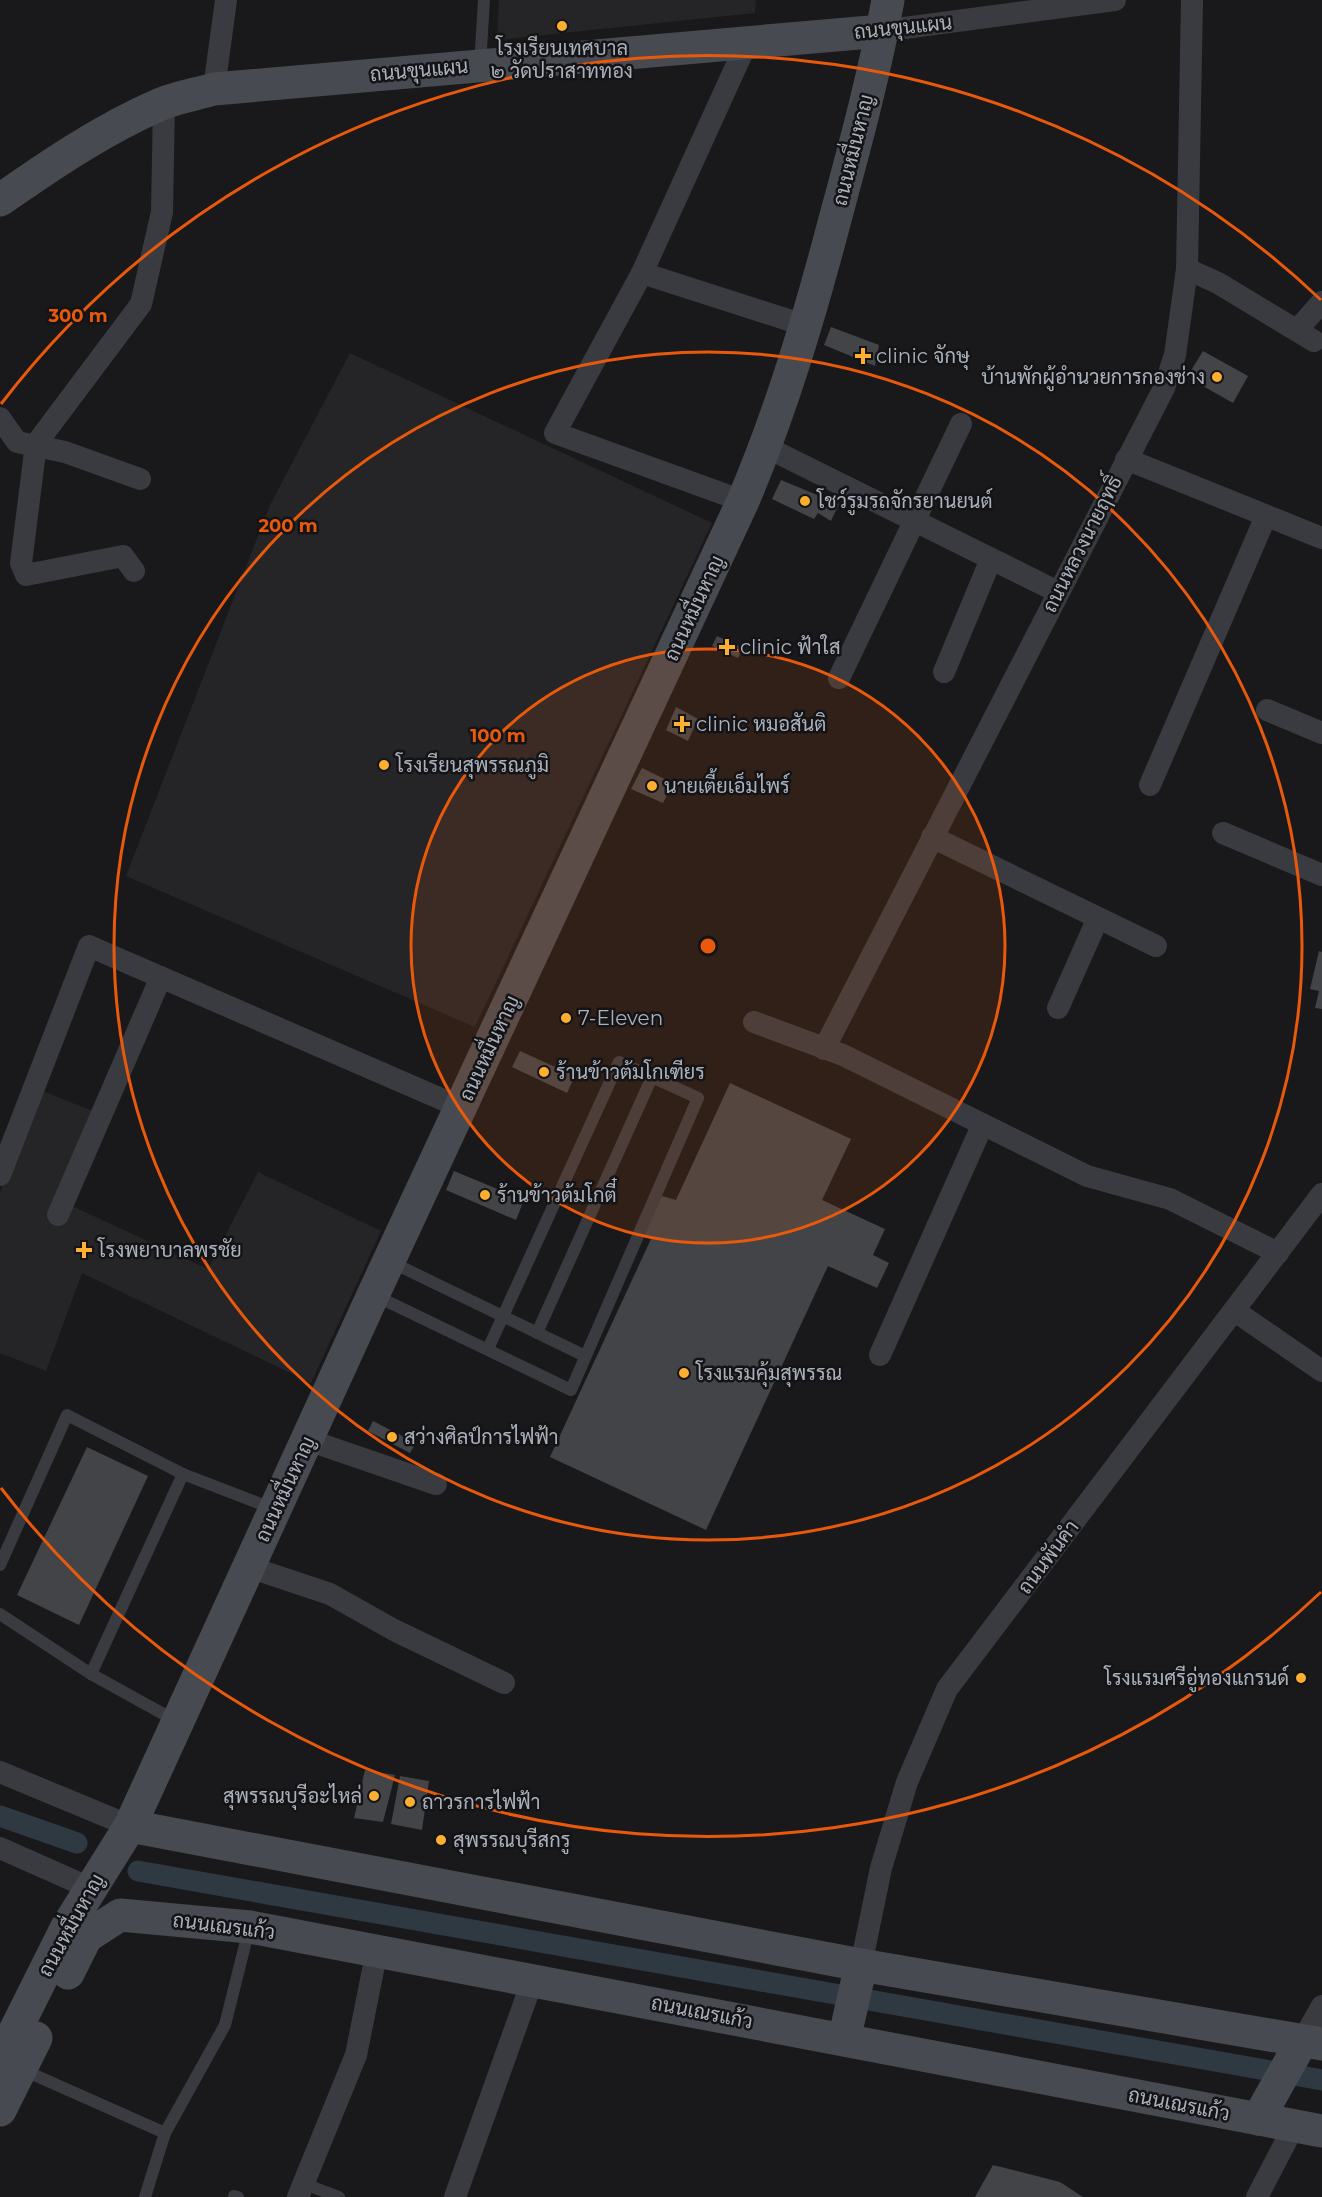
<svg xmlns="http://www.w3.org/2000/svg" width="1322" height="2197" viewBox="0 0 1322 2197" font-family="Montserrat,Sarabun,sans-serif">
<rect width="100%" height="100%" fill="#19191b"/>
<g fill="#252528">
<polygon points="499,0 756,0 755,13 497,40"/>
<polygon points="350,353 712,523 475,1027 126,876 270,505"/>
<polygon points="40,1090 93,1111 57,1199 208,1269 258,1172 381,1231 311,1383 82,1273 46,1371 0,1353 0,1192"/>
</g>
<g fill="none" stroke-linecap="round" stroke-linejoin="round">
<g stroke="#2e3941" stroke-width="21">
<polyline points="0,1816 77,1843"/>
<polyline points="138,1871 1322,2080"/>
</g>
</g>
<g fill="#434448">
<polygon points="831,327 879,345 875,366 824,345"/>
<polygon points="1203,351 1248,376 1233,403 1187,377"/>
<polygon points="781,480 839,504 831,521 818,513 814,519 772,499"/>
<polygon points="717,636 743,648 738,658 712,646"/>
<polygon points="676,707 698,719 688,741 666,730"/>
<polygon points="642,768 673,783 663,803 631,789"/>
<polygon points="1319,951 1322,952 1322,1009 1315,1008 1319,991 1310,989"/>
<polygon points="520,1051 575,1076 567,1093 512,1067"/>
<polygon points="730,1083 851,1139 822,1200 885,1229 873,1255 889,1263 877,1288 828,1266 706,1530 550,1457 651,1239 643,1234 662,1196 676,1200"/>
<polygon points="454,1171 524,1200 516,1220 446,1190"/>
<polygon points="373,1421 416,1443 410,1453 368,1431"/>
<polygon points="87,1447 148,1476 79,1625 17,1595"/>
<polygon points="365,1770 395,1775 383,1822 354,1818"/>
<polygon points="400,1776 429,1781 422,1830 391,1824"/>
<polygon points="993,2165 1060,2182 1083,2197 975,2197"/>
</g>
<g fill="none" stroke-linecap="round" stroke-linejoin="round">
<g stroke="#3a3b41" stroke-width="12">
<polyline points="480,65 484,0"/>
<polyline points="391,1262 585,1356"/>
<polyline points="374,1295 571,1390 698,1098 619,1062 488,1349"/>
<polyline points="537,1333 652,1077"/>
<polyline points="0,1565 67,1415 183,1474 274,1509"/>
<polyline points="0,1614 91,1674 176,1721"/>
<polyline points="91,1674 183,1474"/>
<polyline points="21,2069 165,2133"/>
<polyline points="302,2183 339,2197"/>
<polyline points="234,2196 238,2197"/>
<polyline points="145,2197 165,2133 225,2025 249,1929"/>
</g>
<g stroke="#3a3b41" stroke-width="22">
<polyline points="882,31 1115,0"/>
<polyline points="214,89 226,0"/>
<polyline points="1187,269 1218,283 1314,341"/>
<polyline points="642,273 807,326"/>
<polyline points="1297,330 1322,302"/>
<polyline points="0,418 17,442 65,452 140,479"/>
<polyline points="766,447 1058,592"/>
<polyline points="1126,459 1322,538"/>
<polyline points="743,501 555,433 642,273 748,40"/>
<polyline points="134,571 123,556 26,575 21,563 36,444 141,304 162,212 164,103"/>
<polyline points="944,672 991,559"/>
<polyline points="839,678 961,424"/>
<polyline points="1267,710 1322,733"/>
<polyline points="1150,785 1266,516"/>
<polyline points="1223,833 1322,875"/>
<polyline points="932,837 1156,946"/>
<polyline points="1058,1008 1098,918"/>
<polyline points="754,1022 843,1055 1087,1176 1170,1199 1278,1253"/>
<polyline points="824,1049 1164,388 1175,355 1187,269 1192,0"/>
<polyline points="0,1175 89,946 462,1108"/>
<polyline points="58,1215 161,977"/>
<polyline points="1235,1311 1322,1371"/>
<polyline points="880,1355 982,1126"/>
<polyline points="308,1440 436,1484"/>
<polyline points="249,1567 330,1594 394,1630 504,1683"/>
<polyline points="0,1772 130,1826"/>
<polyline points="0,1848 90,1888"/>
<polyline points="861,1965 881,1868 907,1782 947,1689 1322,1194"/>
<polyline points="1302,2041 1322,2006"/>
<polyline points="298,2197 356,2055 377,1950"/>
<polyline points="455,2197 533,1979"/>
<polyline points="1257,2197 1294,2126"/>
</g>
<g stroke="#484a51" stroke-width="33">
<path d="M0,200C52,164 103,129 161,104C178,97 197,94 214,89L882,31"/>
<polyline points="130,1826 861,1965 1322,2044"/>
<polyline points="68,1973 86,1937 120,1915 250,1927 1322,2131"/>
<polyline points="844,2040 861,1965"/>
<path d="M0,2061L67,1927L130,1826L373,1295L743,501C783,407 811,311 837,212C856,142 875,71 888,0"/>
<polyline points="0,2110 36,2038"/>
<polyline points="1258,2119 1302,2041"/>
</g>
</g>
<circle cx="708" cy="946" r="297" fill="#e8590c" fill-opacity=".12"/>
<g fill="none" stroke="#e8590c" stroke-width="3">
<circle cx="708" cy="946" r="297"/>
<circle cx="708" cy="946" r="594"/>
<path d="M1321 1592A891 891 0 0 1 1 1488M1 404A891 891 0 0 1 1321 300"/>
</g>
<g fill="#fcaf30" stroke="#141416" stroke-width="2">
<circle cx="562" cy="26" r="6"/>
<path d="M860 347h6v6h6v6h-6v6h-6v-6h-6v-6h6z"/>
<circle cx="1217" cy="377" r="6"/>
<circle cx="805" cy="501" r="6"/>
<path d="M724 638h6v6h6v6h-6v6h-6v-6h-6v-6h6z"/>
<path d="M679 715h6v6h6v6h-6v6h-6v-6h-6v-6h6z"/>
<circle cx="384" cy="765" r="6"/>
<circle cx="652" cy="786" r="6"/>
<circle cx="566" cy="1018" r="6"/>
<circle cx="544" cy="1072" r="6"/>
<circle cx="485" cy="1195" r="6"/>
<path d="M81 1241h6v6h6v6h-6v6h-6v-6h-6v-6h6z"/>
<circle cx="684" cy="1373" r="6"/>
<circle cx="392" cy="1437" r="6"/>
<circle cx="1301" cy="1678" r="6"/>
<circle cx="374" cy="1796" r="6"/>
<circle cx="410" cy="1802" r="6"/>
<circle cx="441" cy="1840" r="6"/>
</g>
<g text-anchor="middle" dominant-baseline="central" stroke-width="5" stroke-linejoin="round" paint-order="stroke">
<g font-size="20" fill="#abb1bc" stroke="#141416">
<text transform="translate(903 27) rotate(-6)">ถนนขุนแผน</text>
<text transform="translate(419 70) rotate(-5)">ถนนขุนแผน</text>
<text transform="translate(853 150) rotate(-76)">ถนนหมื่นหาญ</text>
<text transform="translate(1082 544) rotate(-63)">ถนนหลวงนายฤทธิ์</text>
<text transform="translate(694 608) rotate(-65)">ถนนหมื่นหาญ</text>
<text transform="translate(489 1048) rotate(-65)">ถนนหมื่นหาญ</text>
<text transform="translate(285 1489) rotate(-65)">ถนนหมื่นหาญ</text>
<text transform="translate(1048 1557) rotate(-53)">ถนนพันคำ</text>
<text transform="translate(71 1925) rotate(-61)">ถนนหมื่นหาญ</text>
<text transform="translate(224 1926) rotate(7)">ถนนเณรแก้ว</text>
<text transform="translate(702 2012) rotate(11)">ถนนเณรแก้ว</text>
<text transform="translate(1179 2104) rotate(11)">ถนนเณรแก้ว</text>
</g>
<g font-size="20" fill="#abb1bc" stroke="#141416" text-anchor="start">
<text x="562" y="48" text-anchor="middle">โรงเรียนเทศบาล<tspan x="562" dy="23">๒ วัดปราสาททอง</tspan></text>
<text x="876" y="356">clinic จักษุ</text>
<text x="1205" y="377" text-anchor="end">บ้านพักผู้อำนวยการกองช่าง</text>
<text x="817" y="501">โชว์รูมรถจักรยานยนต์</text>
<text x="740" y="647">clinic ฟ้าใส</text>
<text x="696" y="724">clinic หมอสันติ</text>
<text x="396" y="765">โรงเรียนสุพรรณภูมิ</text>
<text x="664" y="786">นายเตี้ยเอ็มไพร์</text>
<text x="578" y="1018">7-Eleven</text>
<text x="556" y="1072">ร้านข้าวต้มโกเฑียร</text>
<text x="497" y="1195">ร้านข้าวต้มโกตี๋</text>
<text x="98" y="1250">โรงพยาบาลพรชัย</text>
<text x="696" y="1373">โรงแรมคุ้มสุพรรณ</text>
<text x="404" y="1437">สว่างศิลป์การไฟฟ้า</text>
<text x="1289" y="1678" text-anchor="end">โรงแรมศรีอู่ทองแกรนด์</text>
<text x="362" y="1796" text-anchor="end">สุพรรณบุรีอะไหล่</text>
<text x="422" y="1802">ถาวรการไฟฟ้า</text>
<text x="453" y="1840">สุพรรณบุรีสกรู</text>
</g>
</g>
<circle cx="708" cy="946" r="9" fill="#e8590c" stroke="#141416" stroke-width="3"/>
<g font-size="18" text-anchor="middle" font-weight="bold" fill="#e8590c" stroke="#141416" stroke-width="5" stroke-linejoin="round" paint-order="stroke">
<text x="78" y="322">300 m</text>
<text x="288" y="532">200 m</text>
<text x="498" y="742">100 m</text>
</g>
</svg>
